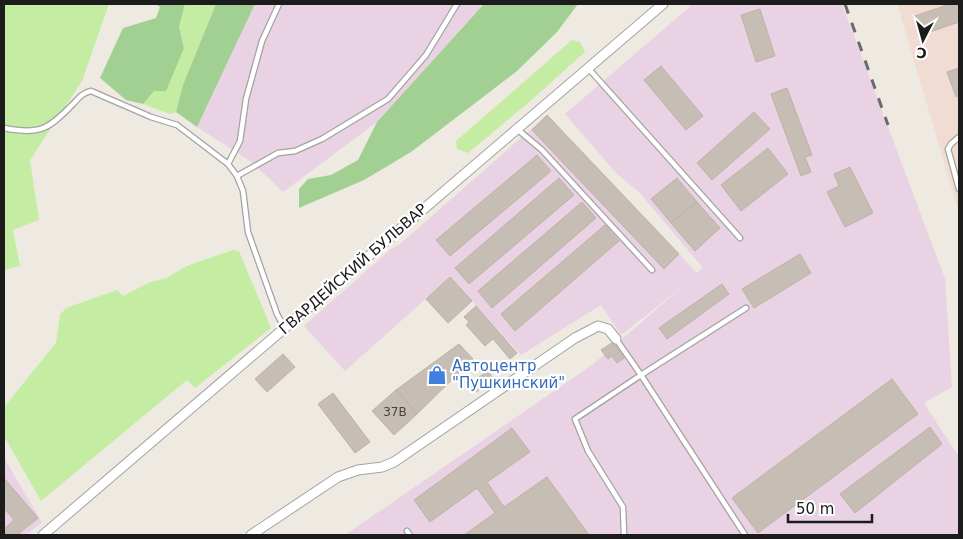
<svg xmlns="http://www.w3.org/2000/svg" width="963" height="539" viewBox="0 0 963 539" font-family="'DejaVu Sans',sans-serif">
<rect width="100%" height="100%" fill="#eeeae1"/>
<g fill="#e8d2e3">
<polygon points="255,4 484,4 377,122 283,192 252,162 197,127"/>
<polygon points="693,4 842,4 945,279 952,387 924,403 959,457 959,535 345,535 592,365 682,287 621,335 601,305 521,355 450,277 345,371 304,326 391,249 400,244 547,115 697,273 703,268 639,192 616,173 565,114"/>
<polygon points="4,458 42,522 26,535 4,535"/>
</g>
<polygon fill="#f1dcd3" points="898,4 959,4 959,213 899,10"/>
<g fill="#c4eca3">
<polygon points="4,4 109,4 82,81 30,160 39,220 13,230 20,266 4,270"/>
<polygon points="185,4 216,4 183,85 176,112 170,114 143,104 184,48 179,27"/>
<polygon points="572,40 580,42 585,52 527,104 468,153 457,149 456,141"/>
<polygon points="233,250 239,251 271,328 195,388 187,380 41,501 4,436 4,407 56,343 60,315 66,308 117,290 123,296 148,283 166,278 189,265"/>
</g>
<g fill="#a2d093">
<polygon points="155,4 185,4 179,27 184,48 166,91 154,91 143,104 126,100 100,78 123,28 156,18 160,7"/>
<polygon points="216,4 255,4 197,127 176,112 183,85"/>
<polygon points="484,4 578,4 557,32 516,72 411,152 364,180 299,208 299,189 308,179 331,175 358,160 377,122"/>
</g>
<g fill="#c6bdb4" stroke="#c0b1a3">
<polygon points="950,4 959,4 959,22 921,35 915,16"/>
<polygon points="760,9 775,56 756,62 741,15"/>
<polygon points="661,66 703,116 686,130 644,80"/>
<polygon points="959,68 959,95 956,97 947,72"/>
<polygon points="787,88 812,155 805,157 811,172 801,176 771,94"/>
<polygon points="754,112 770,129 712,180 697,163"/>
<polygon points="547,115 679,254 664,269 532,130"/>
<polygon points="768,148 788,174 741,211 721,185"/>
<polygon points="537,155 551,171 450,256 436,240"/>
<polygon points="850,167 873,213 845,227 827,192 839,186 834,174"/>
<polygon points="559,178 574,195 469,284 455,268"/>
<polygon points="677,178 697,202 671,223 651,199"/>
<polygon points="582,202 596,218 492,308 478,291"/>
<polygon points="697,202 720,228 695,251 671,223"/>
<polygon points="605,225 619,241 515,331 501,314"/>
<polygon points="800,254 811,273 754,308 742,289"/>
<polygon points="450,277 472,301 448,323 426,299"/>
<polygon points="722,284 729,294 667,339 659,328"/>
<polygon points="476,306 517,353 510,359 493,339 485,346 466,325 469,322 464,317"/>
<polygon points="613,342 624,358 617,363 612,356 608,359 601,350"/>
<polygon points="459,344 473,359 417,414 396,390"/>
<polygon points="283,354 295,367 267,392 255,379"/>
<polygon points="488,371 494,380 476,392 470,383"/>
<polygon points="892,379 918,414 758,533 732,498"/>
<polygon points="396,390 417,414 394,435 372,411"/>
<polygon points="333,393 370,442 355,453 318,404"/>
<polygon points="930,427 942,444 855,513 840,494"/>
<polygon points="512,428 530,452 487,482 504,507 547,477 589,535 464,535 495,513 477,488 430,522 414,500"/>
<polygon points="4,478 38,518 17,535 4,535 4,529 14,520 4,508"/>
</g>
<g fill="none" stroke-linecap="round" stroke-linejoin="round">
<g stroke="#a3a3a3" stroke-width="7">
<g id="lane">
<polyline points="588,68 740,238"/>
<path d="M4,128C39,135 48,130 73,104C79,98 82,93 91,91L151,117L177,125L228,164L237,176L243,191L248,232L277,314L284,327"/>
<polyline points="517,129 542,150 652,270"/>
<polyline points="959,137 951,144 948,149 959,189"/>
<polyline points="228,164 240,141 246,99 262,41 279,4"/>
<polyline points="237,176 278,153 295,151 322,139 388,99 426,55 457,4"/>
<polyline points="616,339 641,375 575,419 588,451 623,507 624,535"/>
<polyline points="407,531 410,535"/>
<polyline points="745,535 641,375 746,308"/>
</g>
</g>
<g stroke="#a3a3a3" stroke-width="11">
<g id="street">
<polyline points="43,535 663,4"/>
<polyline points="251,535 338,477 358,470 382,467 394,462 575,338 598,326 608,329 616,339"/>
</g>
</g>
<use href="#lane" stroke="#fff" stroke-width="4.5"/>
<use href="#street" stroke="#fff" stroke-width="9"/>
<polyline stroke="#6a6a6a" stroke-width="3" stroke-dasharray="10 10" stroke-linecap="butt" points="845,4 888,125"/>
</g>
<defs>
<g id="shop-bare" transform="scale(1.5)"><path d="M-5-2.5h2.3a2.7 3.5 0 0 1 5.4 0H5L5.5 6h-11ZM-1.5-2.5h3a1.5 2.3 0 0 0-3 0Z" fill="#3f7fe0" stroke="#fff" stroke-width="2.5" paint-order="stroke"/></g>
</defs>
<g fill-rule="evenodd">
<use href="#shop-bare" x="437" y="375"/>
</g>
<g text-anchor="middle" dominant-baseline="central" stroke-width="4.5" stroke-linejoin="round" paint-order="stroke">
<g font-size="12" fill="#464442">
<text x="395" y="412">37В</text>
</g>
<g font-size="15" fill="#1c1c1c" stroke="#fff">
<text transform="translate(353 269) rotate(-41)">ГВАРДЕЙСКИЙ БУЛЬВАР</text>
</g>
<g font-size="15" fill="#366cbe" stroke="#fff" text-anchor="start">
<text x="452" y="366">Автоцентр<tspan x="452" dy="17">"Пушкинский"</tspan></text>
</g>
</g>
<rect width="963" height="539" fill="none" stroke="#1c1c1c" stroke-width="10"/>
<g transform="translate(923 40) rotate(186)" stroke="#ffffff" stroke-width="4" paint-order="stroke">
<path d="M0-4L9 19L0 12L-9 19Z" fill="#1c1c1c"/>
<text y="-8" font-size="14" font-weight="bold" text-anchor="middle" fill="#1c1c1c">С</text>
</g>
<path d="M788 514v8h84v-8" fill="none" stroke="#1c1c1c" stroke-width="2.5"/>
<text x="796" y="514" font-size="15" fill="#1c1c1c" stroke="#ffffff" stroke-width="4" paint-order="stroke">50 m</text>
</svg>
